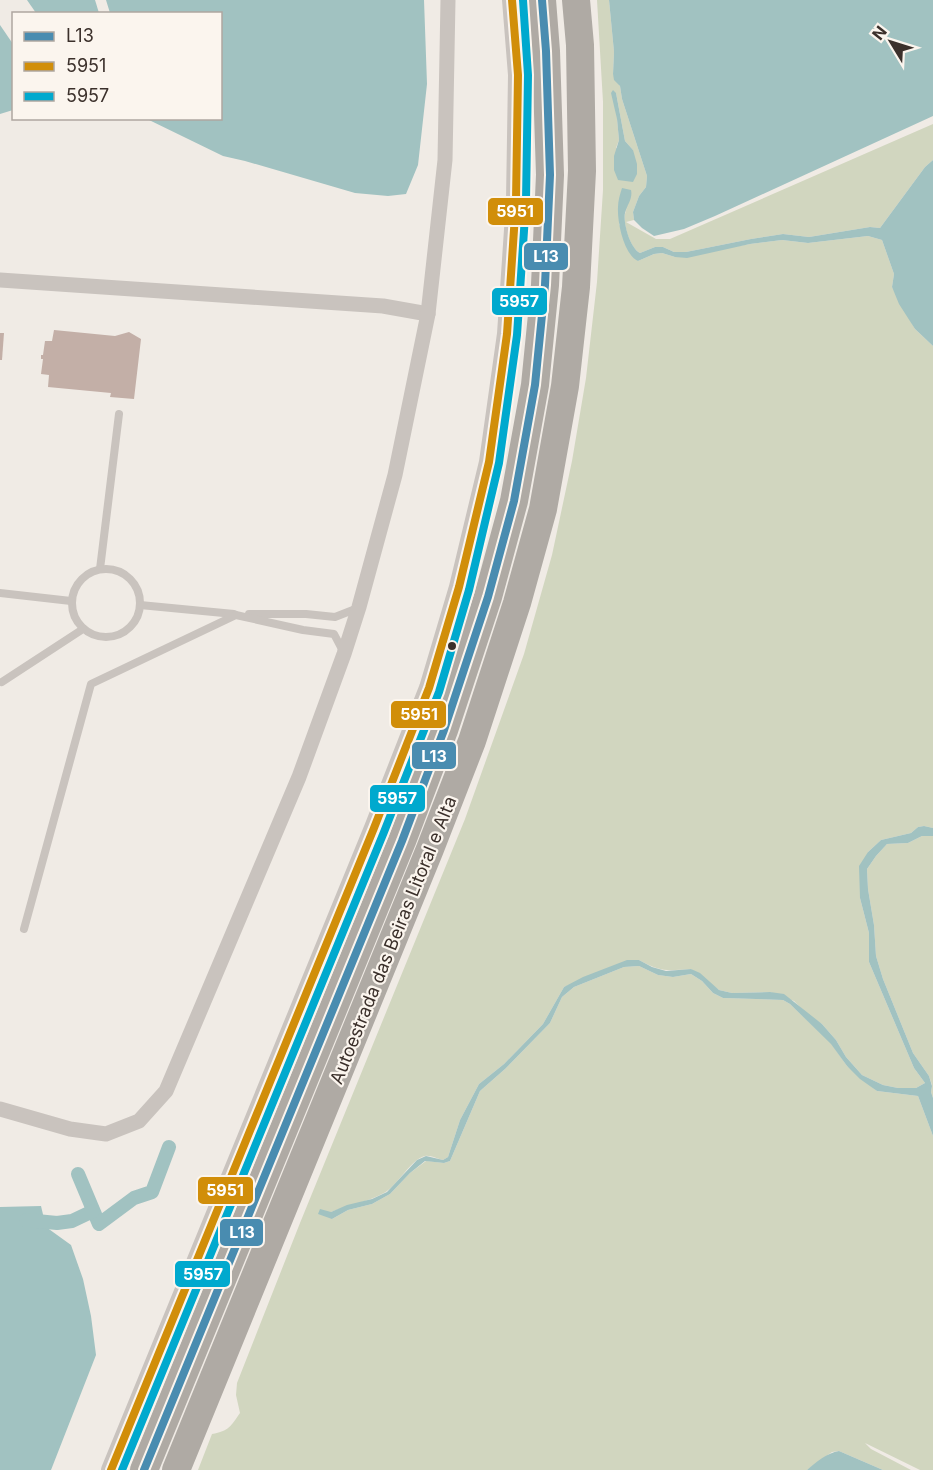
<svg xmlns="http://www.w3.org/2000/svg" width="933" height="1470" viewBox="0 0 933 1470" font-family="Inter,sans-serif">
<rect width="100%" height="100%" fill="#f0ebe5"/>
<g fill="#d1d6bf" fill-rule="evenodd">
<path d="M597,0H609L614,52L613,74L620,86L622,99L647,176L646,187L639,196L633,212L634,220L626,222L656,239H670L933,124V160L925,167L880,228L870,227L809,237L783,234L751,239L686,252H674L663,247H655L640,253C630,248 623,224 625,214C626,209 629,204 631,200L619,224L638,261L654,254L662,253L675,257L750,244L782,240L808,243L868,236L882,240L894,274L892,287L915,329L933,346V828L924,826L918,827L911,833L881,840L868,852L860,898L869,933V962L914,1068L925,1083L916,1088H898L883,1085L862,1075L846,1057L836,1040L822,1024L808,1015L794,1001L770,992L732,993L719,990L691,969C666,971 661,972 639,960L564,987L543,1024L504,1064L479,1084L460,1120L448,1157L443,1160C438,1159 430,1155 425,1156C412,1158 397,1186 384,1193C368,1202 349,1205 331,1212L332,1219L348,1210L372,1204L390,1194L410,1173L426,1161L444,1163L450,1161L480,1091L505,1069L550,1023L562,997L574,987L624,967L639,966L658,975L673,977L691,974L702,981L713,993L723,998L783,1000L790,1004L831,1043L847,1066L877,1091L918,1096L933,1136V1470H920L865,1443L871,1449L911,1470H883L839,1451L832,1452L807,1470H198L212,1434C229,1431 231,1426 240,1413L236,1395L237,1383L300,1223L465,819L524,654L552,555L572,461L586,378L597,282L603,190V102ZM616,93L625,141L633,150L616,148L619,140L617,119Z"/>
<polygon points="922,836 933,836 933,1098 931,1092 932,1085 929,1076 913,1053 883,979 876,956 874,925 868,889 867,869 876,856 887,844 908,843"/>
</g>
<g fill="#a1c2c1">
<polygon points="27,0 95,0 99,13 36,13"/>
<polygon points="106,0 424,0 427,84 418,165 406,194 388,196 355,193 245,161 223,156 147,119 220,118 220,14 110,13"/>
<polygon points="609,0 933,0 933,116 715,216 684,229 654,236 642,228 634,220 633,212 639,196 646,187 647,176 622,99 620,86 614,80 613,74 614,52"/>
<polygon points="0,25 13,44 13,110 0,114"/>
<polygon points="613,90 616,93 625,141 633,150 637,164 637,174 633,182 618,180 614,170 614,156 619,140 617,119 611,93"/>
<path d="M933,160V346L915,329L899,304L892,287L894,274L882,240L868,236L808,243L782,240L750,244L687,258L675,257L662,253L654,254L638,261C624,255 617,222 618,207C618,201 620,194 622,188L631,190C633,199 627,205 625,213C623,223 630,248 640,253L655,247H663L674,252H686L751,239L783,234L809,237L870,227L880,228L925,167Z"/>
<polygon points="924,826 933,828 933,836 922,836 908,843 887,844 876,856 867,869 868,889 874,925 876,956 883,979 913,1053 929,1076 932,1086 931,1092 933,1098 933,1136 918,1096 877,1091 860,1079 847,1066 831,1044 790,1004 783,1000 723,998 713,993 702,981 691,974 673,977 658,975 639,966 624,967 574,987 562,997 550,1023 505,1069 480,1091 450,1161 444,1163 425,1161 410,1173 390,1194 372,1204 348,1210 332,1219 318,1214 320,1209 331,1212 347,1205 372,1199 387,1192 417,1160 426,1156 443,1160 448,1157 460,1120 479,1084 504,1064 543,1024 564,987 583,977 627,960 639,960 652,967 666,971 691,969 700,973 719,990 732,993 770,992 784,994 822,1024 836,1040 846,1057 862,1075 883,1085 898,1088 916,1088 925,1083 914,1068 869,962 869,933 860,898 859,866 868,852 881,840 911,833 918,827"/>
<polygon points="41,1206 46,1227 71,1245 83,1279 91,1316 96,1355 51,1470 0,1470 0,1207"/>
<path d="M839,1451L883,1470H807C816,1462 827,1453 839,1451Z"/>
</g>
<g fill="none" stroke-linecap="round" stroke-linejoin="round">
<g stroke="#a1c2c1" stroke-width="14">
<polyline points="78,1174 99,1224 134,1198 152,1192 169,1147"/>
<polyline points="26,1220 57,1223 72,1221 93,1211"/>
</g>
</g>
<g fill="#c3afa7">
<polygon points="54,330 115,336 129,332 141,339 134,399 110,397 111,393 48,387 49,375 41,374 43,359 41,359 41,355 43,355 45,341 52,341"/>
<polygon points="0,333 4,333 2,360 0,360"/>
</g>
<g fill="none" stroke-linecap="round" stroke-linejoin="round">
<g stroke="#c9c3be" stroke-width="8">
<polyline points="100,569 119,414"/>
<circle cx="106" cy="603" r="34"/>
<polyline points="0,593 71,601"/>
<polyline points="140,605 234,614"/>
<polyline points="249,614 306,614 335,617 358,608"/>
<polyline points="2,682 83,629"/>
<polyline points="24,929 91,684 236,615 303,630 334,634 344,653"/>
</g>
<g stroke="#c9c3be" stroke-width="15">
<polyline points="0,280 383,306 428,314"/>
<polyline points="0,1109 70,1129 106,1134 139,1121 166,1091 299,777 344,654 359,607 395,475 428,314 445,160 448,0"/>
</g>
<polyline stroke="#c9c3be" stroke-width="20" points="111,1470 374,828 429,688 459,587 489,462 507,334 516,200 518,75 512,0"/>
<g stroke="#afaaa4" stroke-width="28">
<polyline points="144,1470 402,841 444,730 488,597 514,501 535,385 545,285 550,175 546,51 542,0"/>
<polyline points="176,1470 430,849 472,741 517,603 543,509 565,386 576,287 582,171 580,45 576,0"/>
</g>
<g stroke="#fbf5ee" stroke-width="12">
<polyline id="bus-1" points="144,1470 402,841 444,730 488,597 514,501 535,385 545,285 550,175 546,51 542,0"/>
</g>
<g stroke="#fbf5ee" stroke-width="12">
<polyline id="bus-2" points="111,1470 374,828 429,688 459,587 489,462 507,334 516,200 518,75 512,0"/>
</g>
<g stroke="#fbf5ee" stroke-width="12">
<polyline id="bus-3" points="122,1470 384,832 439,692 469,590 499,463 517,335 526,201 528,75 523,0"/>
</g>
<use href="#bus-1" stroke="#498cb0" stroke-width="8"/>
<use href="#bus-2" stroke="#d18e09" stroke-width="8"/>
<use href="#bus-3" stroke="#00a9ce" stroke-width="8"/>
</g>
<circle fill="#3b302b" stroke="#fbf5ee" stroke-width="2" cx="452" cy="646" r="5"/>
<g text-anchor="middle" dominant-baseline="central" stroke-width="4.5" stroke-linejoin="round" paint-order="stroke">
<g font-size="18" fill="#3b302b" stroke="#fbf5ee">
<text transform="translate(393 940) rotate(-68)">Autoestrada das Beiras Litoral e Alta</text>
</g>
</g>
<g stroke="#fbf5ee" stroke-width="2">
<rect x="487" y="197" width="57" height="29" rx="6" fill="#d18e09"/>
<rect x="523" y="242" width="46" height="29" rx="6" fill="#498cb0"/>
<rect x="491" y="287" width="57" height="29" rx="6" fill="#00a9ce"/>
<rect x="390" y="700" width="57" height="29" rx="6" fill="#d18e09"/>
<rect x="411" y="741" width="46" height="29" rx="6" fill="#498cb0"/>
<rect x="369" y="784" width="57" height="29" rx="6" fill="#00a9ce"/>
<rect x="197" y="1176" width="57" height="29" rx="6" fill="#d18e09"/>
<rect x="219" y="1218" width="45" height="29" rx="6" fill="#498cb0"/>
<rect x="174" y="1260" width="57" height="28" rx="6" fill="#00a9ce"/>
</g>
<g font-size="16" text-anchor="middle" font-weight="bold" fill="#fff">
<text x="515" y="217">5951</text>
<text x="546" y="262">L13</text>
<text x="519" y="307">5957</text>
<text x="419" y="720">5951</text>
<text x="434" y="762">L13</text>
<text x="397" y="804">5957</text>
<text x="225" y="1196">5951</text>
<text x="242" y="1238">L13</text>
<text x="203" y="1280">5957</text>
</g>
<rect x="12" y="12" width="210" height="108" fill="#fbf5ee" stroke="#aea6a0" stroke-width="1.5"/>
<rect x="24" y="32" width="30" height="9" fill="#498cb0" stroke="#aea6a0" stroke-width="1.5"/>
<text x="66" y="42" font-size="18" fill="#3b302b">L13</text>
<rect x="24" y="62" width="30" height="9" fill="#d18e09" stroke="#aea6a0" stroke-width="1.5"/>
<text x="66" y="72" font-size="18" fill="#3b302b">5951</text>
<rect x="24" y="92" width="30" height="9" fill="#00a9ce" stroke="#aea6a0" stroke-width="1.5"/>
<text x="66" y="102" font-size="18" fill="#3b302b">5957</text>
<g transform="translate(891 42) rotate(308)" stroke="#fbf5ee" stroke-width="4.5" paint-order="stroke">
<path d="M0-4.5L10 22L0 15L-10 22Z" fill="#3b302b"/>
<text y="-9" font-size="16" font-weight="bold" text-anchor="middle" fill="#3b302b">N</text>
</g>
</svg>
